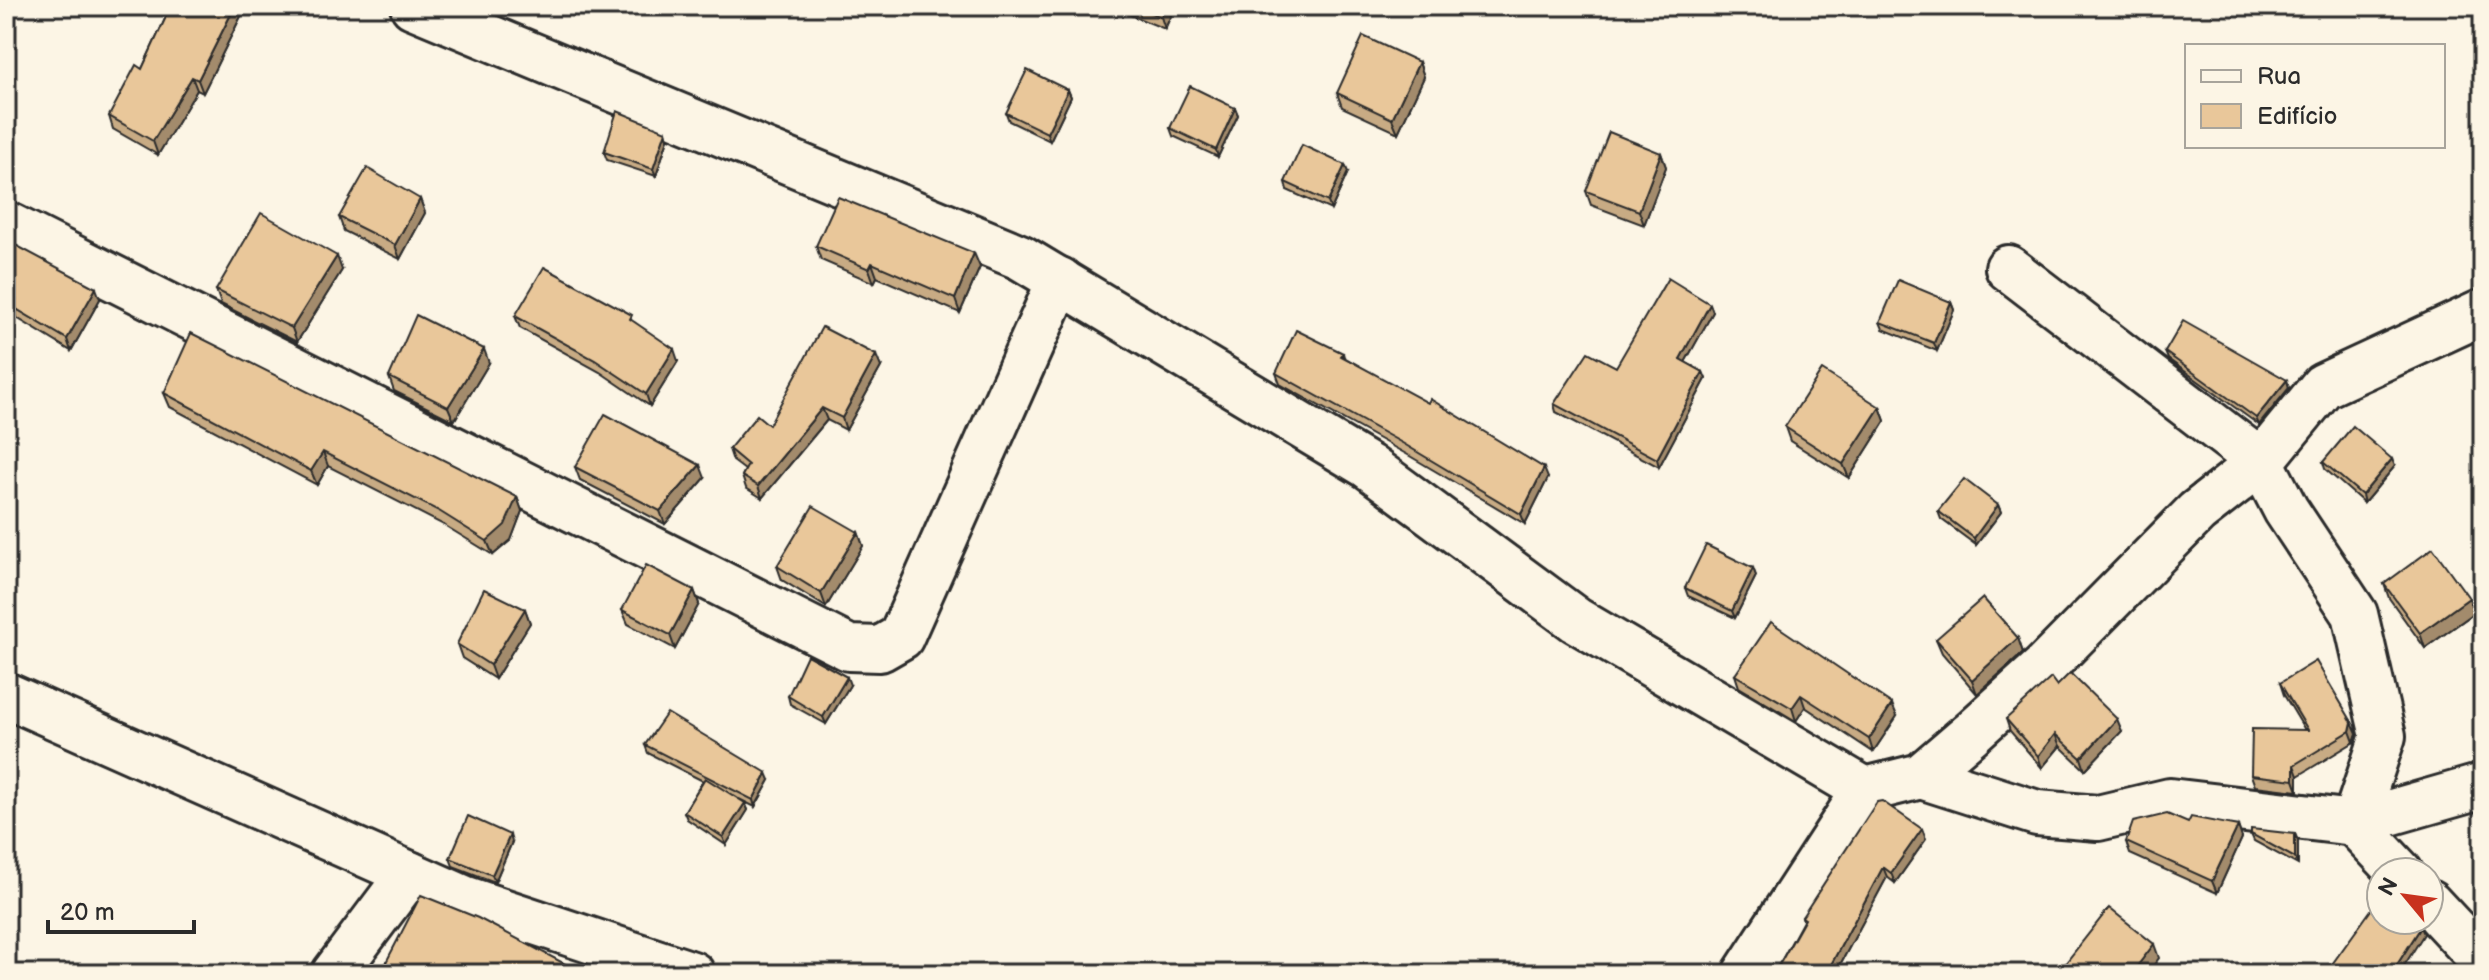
<svg xmlns="http://www.w3.org/2000/svg" width="2489" height="980" viewBox="0 0 2489 980" font-family="'Balsamiq Sans',sans-serif">
<rect width="100%" height="100%" fill="#fcf5e5"/>
<filter id="ink" filterUnits="userSpaceOnUse"><feTurbulence type="fractalNoise" baseFrequency=".0125" numOctaves="2"/><feDisplacementMap in="SourceGraphic" scale="16" xChannelSelector="R" yChannelSelector="G"/><feConvolveMatrix kernelMatrix="1 2 1 2 8 2 1 2 1" color-interpolation-filters="sRGB"/></filter>
<g filter="url(#ink)">
<g fill="none" stroke-linecap="round" stroke-linejoin="round">
<g stroke="#2b2b2b" stroke-width="50">
<g id="minor">
<polyline points="413,6 1020,257 1368,466 1576,620 1865,790 1921,776 1971,733 2044,667 2197,512 2261,462 2323,386 2483,312"/>
<polyline points="6,224 849,648 880,649 901,637 1060,280"/>
<polyline points="2008,268 2261,462 2286,510 2355,614 2383,736 2354,823 2400,872"/>
<polyline points="6,695 466,899 692,974"/>
<polyline points="1921,776 2037,813 2098,818 2170,801 2354,823 2483,786"/>
<polyline points="2429,903 2483,961"/>
<polyline points="334,974 409,874"/>
<polyline points="1745,974 1865,790"/>
</g>
</g>
<use href="#minor" stroke="#fcf5e5" stroke-width="44"/>
</g>
<g fill="#c8ab84" stroke="#2b2b2b" stroke-width="2">
<polygon points="171,6 246,6 203,93 197,90 158,155 113,129 109,116 142,69"/>
<polygon points="1108,6 1175,6 1165,29"/>
<polygon points="1419,62 1424,77 1398,133 1342,107 1337,93"/>
<polygon points="1068,90 1071,97 1050,141 1009,121 1006,113"/>
<polygon points="1235,108 1238,115 1218,157 1173,136 1170,128"/>
<polygon points="666,131 668,139 656,176 607,160 604,152"/>
<polygon points="1661,153 1666,167 1644,225 1591,205 1586,191"/>
<polygon points="1348,172 1331,210 1287,190 1285,182"/>
<polygon points="420,199 425,213 400,259 344,231 339,217"/>
<polygon points="6,240 100,299 71,351 17,318 13,308 6,304"/>
<polygon points="816,246 980,267 960,313 877,277 874,283 821,260"/>
<polygon points="342,270 297,342 221,304 216,290"/>
<polygon points="1951,302 1954,310 1937,351 1883,329 1880,322"/>
<polygon points="1710,304 1713,312 1685,362 1703,372 1706,379 1659,467 1556,412 1554,404 1616,367"/>
<polygon points="515,316 634,322 678,361 650,406 600,372 520,328"/>
<polygon points="2165,352 2287,380 2289,388 2259,425 2168,359"/>
<polygon points="1343,353 1344,357 1548,478 1525,524 1408,455 1280,384 1276,373"/>
<polygon points="489,363 454,421 394,391 389,377"/>
<polygon points="881,367 846,430 827,420 762,498 746,488 742,476 745,470 733,461 729,449 769,425"/>
<polygon points="164,393 517,497 522,511 511,540 493,555 444,525 328,466 317,485 170,407"/>
<polygon points="1880,407 1885,421 1849,478 1790,441 1785,427"/>
<polygon points="2323,462 2395,466 2364,503 2325,469"/>
<polygon points="575,467 705,478 665,524 580,480"/>
<polygon points="1998,505 2001,512 1976,545 1941,519 1938,511"/>
<polygon points="858,532 863,546 826,607 782,580 777,566"/>
<polygon points="1753,568 1756,576 1735,618 1688,596 1685,588"/>
<polygon points="2384,584 2469,598 2474,613 2425,648 2389,598"/>
<polygon points="694,590 699,604 675,649 628,624 622,610"/>
<polygon points="525,609 530,623 495,679 462,658 457,644"/>
<polygon points="2018,638 2023,653 1977,694 1942,653 1936,639"/>
<polygon points="1735,675 1897,716 1873,752 1805,707 1796,721 1739,687"/>
<polygon points="2280,683 2357,733 2354,742 2298,776 2298,791 2255,786 2251,775 2305,730 2284,695"/>
<polygon points="850,685 826,724 790,704 788,696"/>
<polygon points="2057,686 2122,731 2085,770 2060,746 2042,768 2010,731 2006,719"/>
<polygon points="645,745 770,780 755,807 739,799 745,803 748,810 726,845 687,819 684,812 703,781 648,753"/>
<polygon points="2188,823 2238,826 2242,838 2217,893 2130,854 2126,842"/>
<polygon points="1922,829 1926,839 1895,883 1887,877 1835,974 1774,974 1803,921 1802,917"/>
<polygon points="2251,834 2295,834 2298,841 2298,865 2254,841"/>
<polygon points="512,842 495,882 453,866 450,858"/>
</g>
<g fill="#a38b6c" stroke="#2b2b2b" stroke-width="2">
<polygon points="235,6 246,6 203,93 198,80"/>
<polygon points="1165,6 1175,6 1165,29 1161,17"/>
<polygon points="1419,62 1424,77 1398,133 1392,119"/>
<polygon points="192,77 197,90 158,155 153,141"/>
<polygon points="1068,90 1071,97 1050,141 1047,133"/>
<polygon points="1235,108 1238,115 1218,157 1216,150"/>
<polygon points="666,131 668,139 656,176 653,169"/>
<polygon points="1661,153 1666,167 1644,225 1639,211"/>
<polygon points="1345,165 1348,172 1331,210 1328,202"/>
<polygon points="420,199 425,213 400,259 395,245"/>
<polygon points="974,253 980,267 960,313 955,299"/>
<polygon points="337,256 342,270 297,342 292,328"/>
<polygon points="872,263 877,277 874,283 869,269"/>
<polygon points="96,288 100,299 71,351 67,339"/>
<polygon points="1951,302 1954,310 1937,351 1934,343"/>
<polygon points="1710,304 1713,312 1683,366 1680,359"/>
<polygon points="484,349 489,363 454,421 448,407"/>
<polygon points="674,349 678,361 650,406 646,394"/>
<polygon points="876,355 881,367 846,430 842,418"/>
<polygon points="1703,372 1706,379 1659,467 1657,459"/>
<polygon points="2287,380 2289,388 2259,425 2256,418"/>
<polygon points="1880,407 1885,421 1849,478 1843,464"/>
<polygon points="822,408 827,420 762,498 758,486"/>
<polygon points="323,452 328,466 317,485 311,471"/>
<polygon points="2392,459 2395,466 2364,503 2362,495"/>
<polygon points="700,465 705,478 665,524 660,511"/>
<polygon points="1544,468 1548,478 1525,524 1521,514"/>
<polygon points="517,497 522,511 511,540 493,555 487,541"/>
<polygon points="1998,505 2001,512 1976,545 1974,538"/>
<polygon points="858,532 863,546 826,607 821,593"/>
<polygon points="1753,568 1756,576 1735,618 1732,611"/>
<polygon points="694,590 699,604 675,649 670,635"/>
<polygon points="2469,598 2474,613 2425,648 2420,633"/>
<polygon points="525,609 530,623 495,679 490,665"/>
<polygon points="2018,638 2023,653 1977,694 1972,680"/>
<polygon points="847,677 850,685 826,724 823,717"/>
<polygon points="1801,695 1805,707 1796,721 1792,708"/>
<polygon points="1892,704 1897,716 1873,752 1869,739"/>
<polygon points="2117,719 2122,731 2085,770 2081,758"/>
<polygon points="2352,722 2357,733 2354,742 2350,731"/>
<polygon points="2055,734 2060,746 2042,768 2038,756"/>
<polygon points="2294,765 2298,776 2298,791 2294,780"/>
<polygon points="767,773 770,780 755,807 753,800"/>
<polygon points="745,803 748,810 726,845 723,837"/>
<polygon points="2238,826 2242,838 2217,893 2212,881"/>
<polygon points="1922,829 1926,839 1895,883 1891,873"/>
<polygon points="2295,834 2298,841 2298,865 2295,858"/>
<polygon points="510,835 512,842 495,882 492,875"/>
<polygon points="1883,867 1887,877 1835,974 1826,974"/>
<polygon points="2421,927 2424,934 2399,974 2391,974"/>
<polygon points="2154,944 2159,958 2147,974 2131,974"/>
</g>
<g fill="#e9c79a" stroke="#2b2b2b" stroke-width="2">
<polygon points="171,6 235,6 198,80 192,77 153,141 109,116 136,65 142,69"/>
<polygon points="1134,6 1165,6 1161,17"/>
<polygon points="1363,36 1419,62 1392,119 1337,93"/>
<polygon points="1027,70 1068,90 1047,133 1006,113"/>
<polygon points="1190,86 1235,108 1216,150 1170,128"/>
<polygon points="617,111 666,131 653,169 604,152"/>
<polygon points="1609,132 1661,153 1639,211 1586,191"/>
<polygon points="1302,145 1345,165 1328,202 1285,182"/>
<polygon points="367,168 420,199 395,245 339,217"/>
<polygon points="838,197 974,253 955,299 872,263 869,269 816,246"/>
<polygon points="261,213 337,256 292,328 216,290"/>
<polygon points="6,240 96,288 67,339 13,307 16,300 6,295"/>
<polygon points="544,267 632,315 630,319 674,349 646,394 595,360 515,316"/>
<polygon points="1668,278 1710,304 1680,359 1703,372 1657,459 1554,404 1588,352 1616,367"/>
<polygon points="1898,280 1951,302 1934,343 1880,322"/>
<polygon points="416,315 484,349 448,407 389,377"/>
<polygon points="2183,321 2287,380 2256,418 2165,352"/>
<polygon points="822,327 876,355 842,418 822,408 758,486 742,476 748,465 729,449 757,415 769,425"/>
<polygon points="1296,330 1343,353 1341,356 1428,403 1430,399 1544,468 1521,514 1404,444 1276,373"/>
<polygon points="191,333 517,497 505,525 487,541 439,511 323,452 311,471 164,393"/>
<polygon points="1822,370 1880,407 1843,464 1785,427"/>
<polygon points="605,414 700,465 660,511 575,467"/>
<polygon points="2353,426 2392,459 2362,495 2323,462"/>
<polygon points="1964,479 1998,505 1974,538 1938,511"/>
<polygon points="813,506 858,532 821,593 777,566"/>
<polygon points="1706,545 1753,568 1732,611 1685,588"/>
<polygon points="2433,548 2469,598 2420,633 2384,584"/>
<polygon points="646,565 694,590 670,635 622,610"/>
<polygon points="484,589 525,609 490,665 457,644"/>
<polygon points="1983,598 2018,638 1972,680 1936,639"/>
<polygon points="1771,622 1892,704 1869,739 1801,695 1792,708 1735,675"/>
<polygon points="807,655 847,677 823,717 788,696"/>
<polygon points="2316,661 2352,722 2350,731 2294,765 2294,780 2251,775 2252,729 2308,730 2280,683"/>
<polygon points="2070,673 2117,719 2081,758 2055,734 2038,756 2006,719 2051,678 2057,686"/>
<polygon points="667,713 767,773 753,800 645,745"/>
<polygon points="705,778 745,803 723,837 684,812"/>
<polygon points="1882,801 1922,829 1891,873 1883,867 1826,974 1774,974 1805,919 1802,917 1877,802"/>
<polygon points="2167,814 2188,823 2191,817 2238,826 2212,881 2126,842 2133,822"/>
<polygon points="468,816 510,835 492,875 450,858"/>
<polygon points="2251,829 2295,834 2295,858 2251,834"/>
<polygon points="421,895 478,918 584,974 390,974 382,970"/>
<polygon points="2381,896 2381,920 2415,920 2421,927 2391,974 2325,974"/>
<polygon points="2109,908 2154,944 2131,974 2057,974"/>
</g>
</g>
<rect width="2489" height="980" fill="none" stroke="#fcf5e5" stroke-width="32"/>
<rect x="16" y="16" width="2457" height="948" fill="none" stroke="#2b2b2b" stroke-width="3" filter="url(#ink)"/>
<rect x="2185" y="44" width="260" height="104" fill="#fcf5e5" stroke="#a8a49b" stroke-width="2"/>
<rect x="2201" y="70" width="40" height="12" fill="#fcf5e5" stroke="#a8a49b" stroke-width="2"/>
<text x="2257" y="84" font-size="24" fill="#2b2b2b">Rua</text>
<rect x="2201" y="104" width="40" height="24" fill="#e9c79a" stroke="#a8a49b" stroke-width="2"/>
<text x="2257" y="124" font-size="24" fill="#2b2b2b">Edifício</text>
<g transform="translate(2405 896) rotate(299)"><circle r="38" fill="#fcf5e5" stroke="#a8a49b" stroke-width="2"/>
<path d="M0-6L14 30L0 20L-14 30Z" fill="#c8321e"/>
<text y="-12" font-size="22" font-weight="bold" text-anchor="middle" fill="#2b2b2b">N</text>
</g>
<path d="M48 920v12h146v-12" fill="none" stroke="#2b2b2b" stroke-width="4"/>
<text x="60" y="920" font-size="24" fill="#2b2b2b" stroke="#fcf5e5" stroke-width="6" paint-order="stroke">20 m</text>
</svg>
